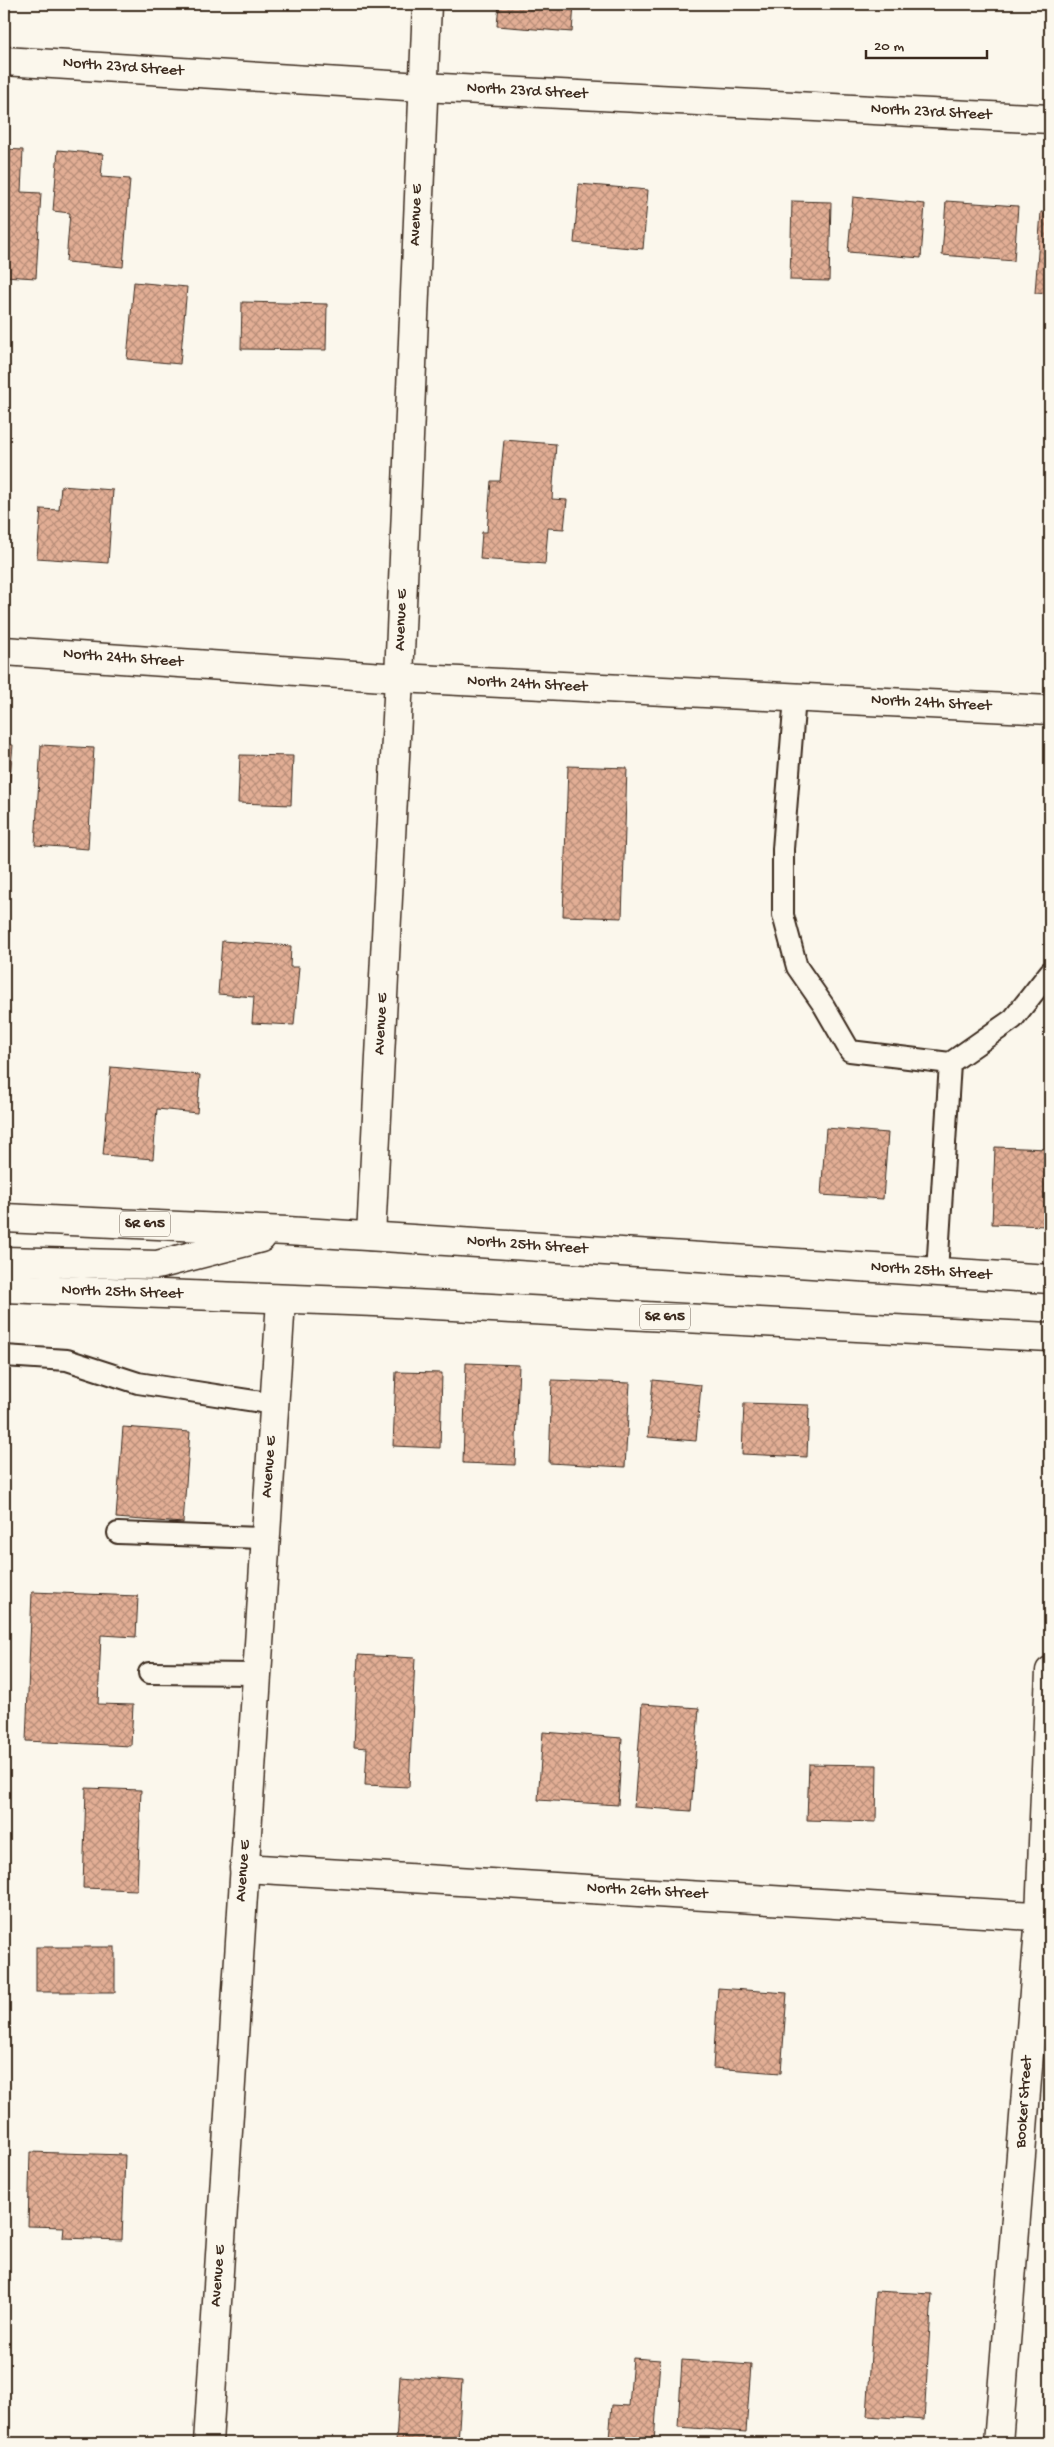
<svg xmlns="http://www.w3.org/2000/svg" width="1054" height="2447" viewBox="0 0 1054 2447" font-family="'Gochi Hand',sans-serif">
<defs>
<pattern id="building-cross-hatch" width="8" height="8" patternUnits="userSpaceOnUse" patternTransform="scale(1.25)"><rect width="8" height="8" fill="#e2ae95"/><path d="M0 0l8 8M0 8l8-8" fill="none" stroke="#b88e79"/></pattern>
</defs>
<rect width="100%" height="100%" fill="#fbf7ec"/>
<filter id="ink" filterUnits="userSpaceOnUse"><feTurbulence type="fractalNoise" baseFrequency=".02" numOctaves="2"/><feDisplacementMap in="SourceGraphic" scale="10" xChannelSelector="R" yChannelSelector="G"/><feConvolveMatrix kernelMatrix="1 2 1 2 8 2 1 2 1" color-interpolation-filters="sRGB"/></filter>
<g filter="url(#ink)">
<g fill="url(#building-cross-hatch)" stroke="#3b2a1e">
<polygon points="499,4 574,4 572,32 497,26"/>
<polygon points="4,149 23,150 21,192 41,193 36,278 4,276"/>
<polygon points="58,150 103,154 101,177 130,179 123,267 66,262 70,213 53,211"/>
<polygon points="579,184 648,190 643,249 574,243"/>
<polygon points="853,197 925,204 921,258 848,252"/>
<polygon points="792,201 831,202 829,281 790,280"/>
<polygon points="946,201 1018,206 1014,261 942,255"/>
<polygon points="1041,212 1050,213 1050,294 1035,293"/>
<polygon points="134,282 187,287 180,364 127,359"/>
<polygon points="242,302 327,304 326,350 241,349"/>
<polygon points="504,440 556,444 552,499 567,500 564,529 548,528 545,564 480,559 482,532 487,532 491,481 500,481"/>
<polygon points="61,486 113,490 108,563 37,558 41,509 59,510"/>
<polygon points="4,744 13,745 6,825 4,825"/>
<polygon points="41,745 94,748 88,849 35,845"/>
<polygon points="240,755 293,756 291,805 238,803"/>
<polygon points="568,766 627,768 622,918 563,916"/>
<polygon points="222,941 291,946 290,967 299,967 294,1025 252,1023 254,997 218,994"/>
<polygon points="111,1067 200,1075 197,1113 157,1109 153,1159 103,1155"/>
<polygon points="826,1128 888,1133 883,1199 821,1195"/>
<polygon points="995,1147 1049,1149 1046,1226 992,1224"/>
<polygon points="466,1363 519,1365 515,1465 463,1463"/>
<polygon points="396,1372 442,1373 440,1448 393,1446"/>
<polygon points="552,1380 630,1383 625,1467 549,1463"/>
<polygon points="653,1380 701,1385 696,1441 648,1437"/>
<polygon points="744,1403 809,1405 807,1457 742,1454"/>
<polygon points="123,1427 190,1432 183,1523 116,1518"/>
<polygon points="32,1592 138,1596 136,1637 101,1635 98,1704 133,1705 131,1746 26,1741"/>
<polygon points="358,1655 415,1658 409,1787 365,1785 367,1748 354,1747"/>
<polygon points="642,1704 699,1708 691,1811 634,1807"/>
<polygon points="543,1732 622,1738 618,1805 538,1800"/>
<polygon points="809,1764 877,1765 876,1822 807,1820"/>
<polygon points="86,1788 141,1790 137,1890 83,1888"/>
<rect x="36" y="1947" width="79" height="45"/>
<polygon points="718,1988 787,1993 781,2073 713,2068"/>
<polygon points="30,2152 125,2155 122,2240 63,2238 64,2227 28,2226"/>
<polygon points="875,2291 932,2294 924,2420 867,2416"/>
<polygon points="633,2358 660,2360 654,2442 609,2439 612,2405 629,2406"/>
<polygon points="682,2360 751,2365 746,2432 678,2427"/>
<polygon points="400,2376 462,2381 458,2443 396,2443"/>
</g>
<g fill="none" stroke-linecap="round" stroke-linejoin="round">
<g stroke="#3b2a1e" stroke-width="24">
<g id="service">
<polyline points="795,697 783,849 783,915 797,967 824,1006 850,1051 950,1063 1013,1019 1050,972"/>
<polyline points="937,1272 950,1063"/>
<polyline points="4,1356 67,1360 138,1383 274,1404"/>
<polyline points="118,1533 265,1538"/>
<polyline points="149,1673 257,1674"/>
</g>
</g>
<g stroke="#3b2a1e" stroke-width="31">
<g id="minor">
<polyline points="4,61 422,87 1050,119"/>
<polyline points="4,651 399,678 1050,710"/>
<polyline points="371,1236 399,678 427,4"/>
<polyline points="244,1868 1050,1917"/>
<polyline points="208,2443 281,1300"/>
<polyline points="998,2443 1040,1916 1050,1671"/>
</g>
</g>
<g stroke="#3b2a1e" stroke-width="31">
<g id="primary">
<polyline points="4,1218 287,1231 1050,1279"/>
<polyline points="4,1261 157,1265 261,1238"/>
<polyline points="4,1288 375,1302 1050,1337"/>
</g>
</g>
<use href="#service" stroke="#fbf7ec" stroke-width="20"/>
<use href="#minor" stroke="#fbf7ec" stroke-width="28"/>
<use href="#primary" stroke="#fbf7ec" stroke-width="28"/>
</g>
</g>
<g text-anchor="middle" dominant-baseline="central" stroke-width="5" stroke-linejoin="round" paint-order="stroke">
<g fill="#fbf7ec" stroke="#75685c" stroke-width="1">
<rect x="120" y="1211.5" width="50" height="25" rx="4"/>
<rect x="640" y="1304.5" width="50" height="25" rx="4"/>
</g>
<g font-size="15" font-weight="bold" fill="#3b2a1e">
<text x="145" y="1224">SR 615</text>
<text x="665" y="1317">SR 615</text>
</g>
<g font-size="16" fill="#3b2a1e" stroke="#fbf7ec">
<text transform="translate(123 68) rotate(4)">North 23rd Street</text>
<text transform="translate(527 92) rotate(3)">North 23rd Street</text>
<text transform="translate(931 113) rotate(3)">North 23rd Street</text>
<text transform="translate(417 215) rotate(-88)">Avenue E</text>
<text transform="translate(402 620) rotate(-88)">Avenue E</text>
<text transform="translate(123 659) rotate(4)">North 24th Street</text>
<text transform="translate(527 685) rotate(3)">North 24th Street</text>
<text transform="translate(931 704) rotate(3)">North 24th Street</text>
<text transform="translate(382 1024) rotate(-87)">Avenue E</text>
<text transform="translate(527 1246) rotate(4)">North 25th Street</text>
<text transform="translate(931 1272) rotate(4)">North 25th Street</text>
<text transform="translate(122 1293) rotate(2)">North 25th Street</text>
<text transform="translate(270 1467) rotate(-86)">Avenue E</text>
<text transform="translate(244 1871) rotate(-86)">Avenue E</text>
<text transform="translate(647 1892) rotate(3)">North 26th Street</text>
<text transform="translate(1025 2102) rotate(-86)">Booker Street</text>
<text transform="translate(219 2276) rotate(-86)">Avenue E</text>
</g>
</g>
<rect width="1054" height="2447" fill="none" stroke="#fbf7ec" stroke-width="20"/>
<rect x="10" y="10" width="1034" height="2427" fill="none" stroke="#3b2a1e" stroke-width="2" filter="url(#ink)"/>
<path d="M866 50v8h121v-8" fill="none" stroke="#3b2a1e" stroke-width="2.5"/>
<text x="874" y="50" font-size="15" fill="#3b2a1e" stroke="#fbf7ec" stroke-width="4" paint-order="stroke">20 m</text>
</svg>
